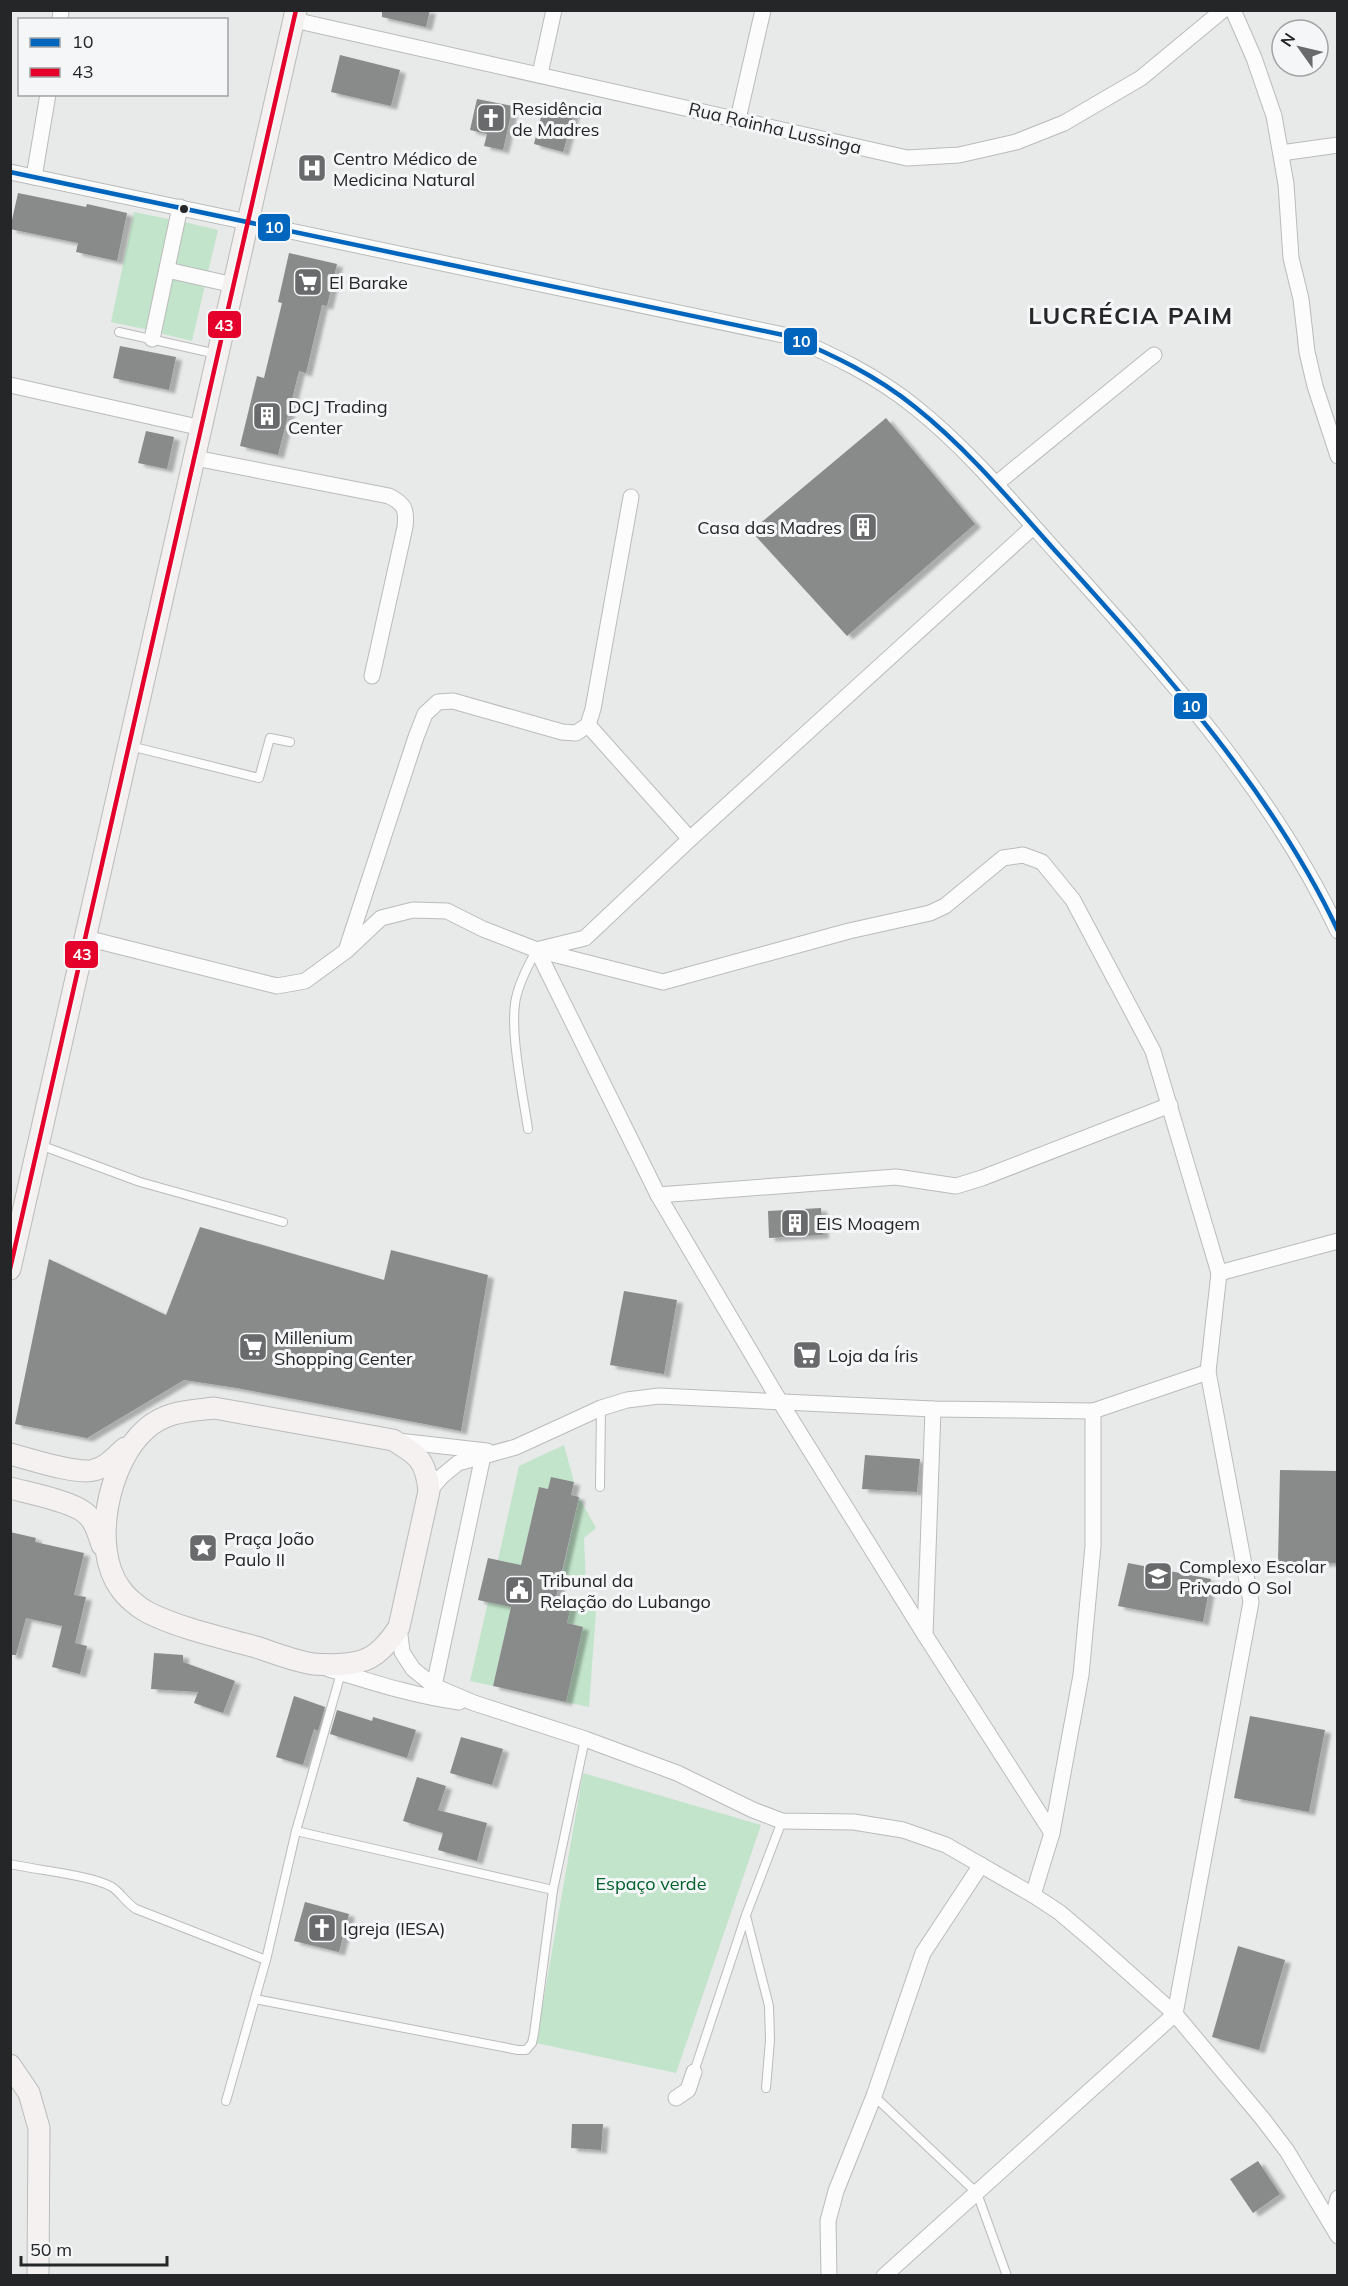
<svg xmlns="http://www.w3.org/2000/svg" width="1348" height="2286" viewBox="0 0 1348 2286" font-family="Mulish,sans-serif">
<defs>
<filter id="shadow"><feDropShadow dx="6" dy="3.5" stdDeviation="1.5" flood-color="#0004"/></filter>
</defs>
<rect width="100%" height="100%" fill="#e8e9e9"/>
<g fill="#c2e4ca">
<polygon points="134,212 173,220 149,330 111,322"/>
<polygon points="184,222 218,230 208,272 174,265"/>
<polygon points="172,278 205,285 192,341 159,333"/>
<polygon points="564,1445 574,1482 548,1489 539,1488 521,1565 498,1560 519,1466"/>
<polygon points="579,1497 596,1528 584,1538 586,1585 561,1580"/>
<polygon points="488,1602 511,1607 493,1686 470,1681"/>
<polygon points="571,1605 596,1611 589,1707 566,1702 583,1627 550,1619"/>
<polygon points="583,1773 761,1825 676,2073 536,2043"/>
</g>
<g fill="#898a8a" filter="url(#shadow)">
<polygon points="382,10 430,10 426,27 382,17"/>
<polygon points="340,55 400,70 391,106 331,92"/>
<polygon points="477,99 513,106 503,150 484,146 487,134 470,130"/>
<polygon points="544,105 574,113 563,152 534,144"/>
<polygon points="18,193 86,207 87,204 127,213 117,261 76,252 78,243 10,229"/>
<polygon points="289,253 337,264 327,306 322,305 306,373 299,371 278,455 240,446 257,376 264,378 282,303 278,302"/>
<polygon points="120,346 176,357 169,390 113,378"/>
<polygon points="886,418 975,524 847,636 751,531"/>
<polygon points="146,431 174,437 167,469 138,463"/>
<polygon points="821,1208 823,1235 769,1238 768,1211"/>
<polygon points="200,1227 384,1280 391,1250 488,1275 461,1431 237,1388 184,1380 87,1438 15,1424 49,1259 166,1315"/>
<polygon points="624,1291 677,1300 664,1374 610,1365"/>
<polygon points="865,1455 920,1459 917,1492 862,1489"/>
<polygon points="1280,1470 1338,1471 1338,1563 1278,1562"/>
<polygon points="551,1477 574,1482 571,1495 579,1497 555,1602 571,1605 567,1623 583,1627 566,1702 493,1686 511,1607 478,1600 488,1558 521,1565 539,1487 548,1489"/>
<polygon points="10,1532 36,1538 35,1542 84,1553 74,1595 86,1597 75,1643 87,1646 80,1674 52,1667 62,1626 26,1618 16,1655 10,1655"/>
<polygon points="1128,1563 1211,1579 1203,1622 1118,1606"/>
<polygon points="154,1653 183,1655 183,1662 235,1681 223,1713 194,1703 198,1692 151,1689"/>
<polygon points="294,1696 325,1707 318,1731 314,1729 303,1765 276,1757"/>
<polygon points="337,1710 372,1721 373,1717 416,1730 407,1758 330,1734"/>
<polygon points="1250,1716 1325,1730 1309,1812 1234,1798"/>
<polygon points="461,1737 503,1749 492,1785 450,1773"/>
<polygon points="417,1777 446,1786 438,1810 487,1823 477,1861 438,1850 443,1833 403,1821"/>
<polygon points="305,1902 349,1914 339,1952 294,1941"/>
<polygon points="1238,1946 1285,1960 1259,2050 1212,2037"/>
<polygon points="572,2124 603,2124 601,2150 571,2148"/>
<polygon points="1258,2161 1280,2194 1253,2213 1230,2179"/>
</g>
<g fill="none" stroke-linecap="round" stroke-linejoin="round">
<g stroke="#babbbb" stroke-width="10">
<g id="lane">
<polyline points="119,332 217,354"/>
<polyline points="130,746 259,778 270,738 290,742"/>
<path d="M528,1129C523,1095 509,1029 516,998C520,981 528,966 536,951"/>
<polyline points="40,1145 140,1182 283,1222"/>
<polyline points="600,1487 601,1408"/>
<polyline points="296,1831 553,1890"/>
<path d="M10,1864C36,1870 92,1875 112,1887C121,1893 126,1903 136,1909L266,1960"/>
<polyline points="746,1916 769,2006 770,2040 766,2088"/>
<polyline points="255,1999 518,2050 526,2050 532,2043 534,2034 553,1890 585,1739"/>
<polyline points="694,2072 746,1915 782,1821"/>
<polyline points="874,2096 977,2193 1007,2276"/>
<polyline points="226,2101 266,1960 296,1831 341,1673"/>
</g>
</g>
<g stroke="#babbbb" stroke-width="17">
<g id="street">
<polyline points="1233,10 1254,58 1274,116 1286,184 1291,258 1301,299 1307,352 1315,386 1338,456"/>
<polyline points="60,20 61,10"/>
<polyline points="294,20 907,158 959,155 1016,142 1064,123 1141,78 1223,10"/>
<polyline points="540,74 554,10"/>
<polyline points="738,119 763,10"/>
<polyline points="1281,153 1338,145"/>
<path d="M10,172L788,336C833,355 877,376 915,407C969,450 1014,505 1060,556C1163,670 1273,792 1338,931"/>
<polyline points="34,177 48,94"/>
<polyline points="167,270 234,285"/>
<polyline points="152,339 180,207"/>
<polyline points="10,385 202,428"/>
<path d="M195,458L389,496C405,504 407,510 405,527L372,676"/>
<polyline points="996,484 1154,355"/>
<polyline points="588,725 690,839"/>
<polyline points="86,938 277,986 305,981 346,951 381,918 413,910 447,911 483,929 537,950 663,982 849,931 930,913 945,906 1003,858 1023,855 1042,862 1073,900 1153,1051 1219,1273 1208,1372 1251,1602 1175,2014 884,2276"/>
<polyline points="347,948 416,737 425,714 438,702 453,701 562,732 576,733 588,725 593,709 631,497"/>
<polyline points="540,949 585,938 690,839 1033,527"/>
<polyline points="537,950 658,1195 779,1400 925,1635 1052,1833"/>
<polyline points="658,1195 896,1177 956,1186 982,1178 1170,1105"/>
<polyline points="1219,1273 1338,1241"/>
<polyline points="398,1441 487,1451"/>
<polyline points="429,1491 441,1477 458,1463 516,1447 601,1408 627,1400 659,1396 933,1409 1093,1411 1208,1372"/>
<polyline points="399,1627 402,1652 413,1669 434,1686 474,1703 585,1739 677,1773 753,1810 782,1821 854,1822 903,1830 946,1845 1033,1895 1059,1912 1092,1940 1175,2014 1262,2118 1287,2151 1338,2236"/>
<polyline points="925,1635 933,1409"/>
<path d="M329,1669C372,1682 414,1696 459,1702"/>
<polyline points="434,1686 483,1456"/>
<polyline points="1033,1895 1052,1833 1081,1675 1093,1546 1093,1411"/>
<polyline points="676,2098 688,2090 694,2072"/>
<polyline points="1331,2224 1338,2198"/>
<polyline points="829,2276 828,2221 836,2191 874,2096 923,1953 981,1865"/>
</g>
</g>
<g stroke="#babbbb" stroke-width="23">
<g id="secondary">
<polyline points="10,1269 296,10"/>
<path d="M214,1408L393,1440C418,1455 426,1460 429,1491L399,1627C389,1642 377,1658 358,1662C346,1665 326,1665 313,1664C294,1661 274,1653 256,1647C220,1637 181,1629 147,1612C138,1607 126,1597 120,1588C90,1547 109,1461 146,1429C166,1411 189,1411 214,1408Z"/>
<path d="M10,1454C30,1459 76,1475 94,1470C107,1467 115,1457 125,1448"/>
<path d="M10,1488C29,1493 70,1501 84,1512C95,1520 98,1533 102,1545"/>
<polyline points="10,2065 29,2093 39,2128 38,2276"/>
</g>
</g>
<use href="#lane" stroke="#fcfcfc" stroke-width="8"/>
<use href="#street" stroke="#fcfcfc" stroke-width="15"/>
<use href="#secondary" stroke="#f4f1f0" stroke-width="21"/>
<g stroke="#f4f6f7" stroke-width="9">
<path id="bus-1" d="M10,172L788,336C833,355 877,376 915,407C969,450 1014,505 1060,556C1163,670 1273,792 1338,931"/>
</g>
<g stroke="#f4f6f7" stroke-width="9">
<polyline id="bus-2" points="10,1269 296,10"/>
</g>
<use href="#bus-1" stroke="#0065bd" stroke-width="4.5"/>
<use href="#bus-2" stroke="#e4002b" stroke-width="4.5"/>
</g>
<defs>
<g id="church-square" transform="scale(1.5)"><rect x="-9" y="-9" width="18" height="18" rx="4" fill="#696a6b" stroke="#f4f6f7"/><path d="M-1.2-6h2.4v3.5h3.3v2.4h-3.3V6h-2.4V-.1h-3.3v-2.4h3.3Z" fill="#fff"/></g>
<g id="hospital-square" transform="scale(1.5)"><rect x="-9" y="-9" width="18" height="18" rx="4" fill="#696a6b" stroke="#f4f6f7"/><path d="M-5-5h3v3.5h4V-5h3V5h-3V1.5h-4V5h-3Z" fill="#fff"/></g>
<g id="supermarket-square" transform="scale(1.5)"><rect x="-9" y="-9" width="18" height="18" rx="4" fill="#696a6b" stroke="#f4f6f7"/><path d="M-6-5.5h2.5l.6 2H6L4.5 2H-2.5L-4.4-4H-6ZM-1.5 3.2a1.3 1.3 0 1 0 .1 0ZM3 3.2a1.3 1.3 0 1 0 .1 0Z" fill="#fff"/></g>
<g id="building-square" transform="scale(1.5)"><rect x="-9" y="-9" width="18" height="18" rx="4" fill="#696a6b" stroke="#f4f6f7"/><path d="M-4-6H4V6H1V3H-1V6H-4ZM-2.5-4.3h1.7v1.8h-1.7ZM.8-4.3h1.7v1.8H.8ZM-2.5-1h1.7V.8h-1.7ZM.8-1h1.7V.8H.8Z" fill="#fff"/></g>
<g id="sight-square" transform="scale(1.5)"><rect x="-9" y="-9" width="18" height="18" rx="4" fill="#696a6b" stroke="#f4f6f7"/><path d="M0-6L1.8-2.2L6-1.7L2.9 1.2L3.7 5.4L0 3.3L-3.7 5.4L-2.9 1.2L-6-1.7L-1.8-2.2Z" fill="#fff"/></g>
<g id="school-square" transform="scale(1.5)"><rect x="-9" y="-9" width="18" height="18" rx="4" fill="#696a6b" stroke="#f4f6f7"/><path d="M0-5L7-2L0 1L-7-2ZM-4 1L0 2.5L4 1V4Q0 6-4 4Z" fill="#fff"/></g>
<g id="civic-square" transform="scale(1.5)"><rect x="-9" y="-9" width="18" height="18" rx="4" fill="#696a6b" stroke="#f4f6f7"/><path d="M-.6-6.5H3V-4.5H.6V-3L4-1V1h2V6H-6V1h2V-1L-.6-3ZM-1.2 2.5V6h2.4V2.5Z" fill="#fff"/></g>
</defs>
<g fill-rule="evenodd">
<use href="#church-square" x="491" y="118"/>
<use href="#hospital-square" x="312" y="168"/>
<use href="#supermarket-square" x="308" y="282"/>
<use href="#building-square" x="267" y="416"/>
<use href="#building-square" x="863" y="527"/>
<use href="#building-square" x="795" y="1223"/>
<use href="#supermarket-square" x="253" y="1347"/>
<use href="#supermarket-square" x="807" y="1355"/>
<use href="#sight-square" x="203" y="1548"/>
<use href="#school-square" x="1158" y="1576"/>
<use href="#civic-square" x="519" y="1590"/>
<use href="#church-square" x="322" y="1928"/>
</g>
<circle fill="#252627" stroke="#f4f6f7" stroke-width="2" cx="184" cy="209" r="5"/>
<g text-anchor="middle" dominant-baseline="central" stroke-width="6" stroke-linejoin="round" paint-order="stroke">
<g font-size="18" fill="#252627" stroke="#f4f6f7" text-anchor="start">
<text x="512" y="108">Residência<tspan x="512" dy="21">de Madres</tspan></text>
<text x="333" y="158">Centro Médico de<tspan x="333" dy="21">Medicina Natural</tspan></text>
<text x="329" y="282">El Barake</text>
<text x="288" y="406">DCJ Trading<tspan x="288" dy="21">Center</tspan></text>
<text x="842" y="527" text-anchor="end">Casa das Madres</text>
<text x="816" y="1223">EIS Moagem</text>
<text x="274" y="1337">Millenium<tspan x="274" dy="21">Shopping Center</tspan></text>
<text x="828" y="1355">Loja da Íris</text>
<text x="224" y="1538">Praça João<tspan x="224" dy="21">Paulo II</tspan></text>
<text x="1179" y="1566">Complexo Escolar<tspan x="1179" dy="21">Privado O Sol</tspan></text>
<text x="540" y="1580">Tribunal da<tspan x="540" dy="21">Relação do Lubango</tspan></text>
<text x="343" y="1928">Igreja (IESA)</text>
</g>
<g font-size="18" fill="#252627" stroke="#f4f6f7">
<text transform="translate(775 128) rotate(13)">Rua Rainha Lussinga</text>
</g>
<g font-size="18" fill="#00612b" stroke="#f4f6f7">
<text x="651" y="1883">Espaço verde</text>
</g>
<g font-size="24" font-weight="bold" letter-spacing="1.5" fill="#252627" stroke="#f4f6f7">
<text x="1131" y="315">LUCRÉCIA PAIM</text>
</g>
</g>
<g stroke="#f4f6f7" stroke-width="2">
<rect x="257" y="213" width="34" height="29" rx="6" fill="#0065bd"/>
<rect x="207" y="310" width="35" height="29" rx="6" fill="#e4002b"/>
<rect x="783" y="327" width="35" height="29" rx="6" fill="#0065bd"/>
<rect x="1173" y="692" width="35" height="28" rx="6" fill="#0065bd"/>
<rect x="64" y="940" width="35" height="29" rx="6" fill="#e4002b"/>
</g>
<g font-size="16" text-anchor="middle" font-weight="bold" fill="#fff">
<text x="274" y="233">10</text>
<text x="224" y="331">43</text>
<text x="801" y="347">10</text>
<text x="1191" y="712">10</text>
<text x="82" y="960">43</text>
</g>
<rect width="1348" height="2286" fill="none" stroke="#252627" stroke-width="24"/>
<rect x="18" y="18" width="210" height="78" fill="#f4f6f7" stroke="#a1a3a4" stroke-width="1.5"/>
<rect x="30" y="38" width="30" height="9" fill="#0065bd" stroke="#a1a3a4" stroke-width="1.5"/>
<text x="72" y="48" font-size="18" fill="#252627">10</text>
<rect x="30" y="68" width="30" height="9" fill="#e4002b" stroke="#a1a3a4" stroke-width="1.5"/>
<text x="72" y="78" font-size="18" fill="#252627">43</text>
<g transform="translate(1300 48) rotate(304)"><circle r="28" fill="#f4f6f7" stroke="#a1a3a4" stroke-width="1.5"/>
<path d="M0-4.5L10 22L0 15L-10 22Z" fill="#696a6b"/>
<text y="-9" font-size="16" font-weight="bold" text-anchor="middle" fill="#252627">N</text>
</g>
<path d="M21 2256v9h146v-9" fill="none" stroke="#252627" stroke-width="3"/>
<text x="30" y="2256" font-size="18" fill="#252627" stroke="#f4f6f7" stroke-width="4.5" paint-order="stroke">50 m</text>
</svg>
